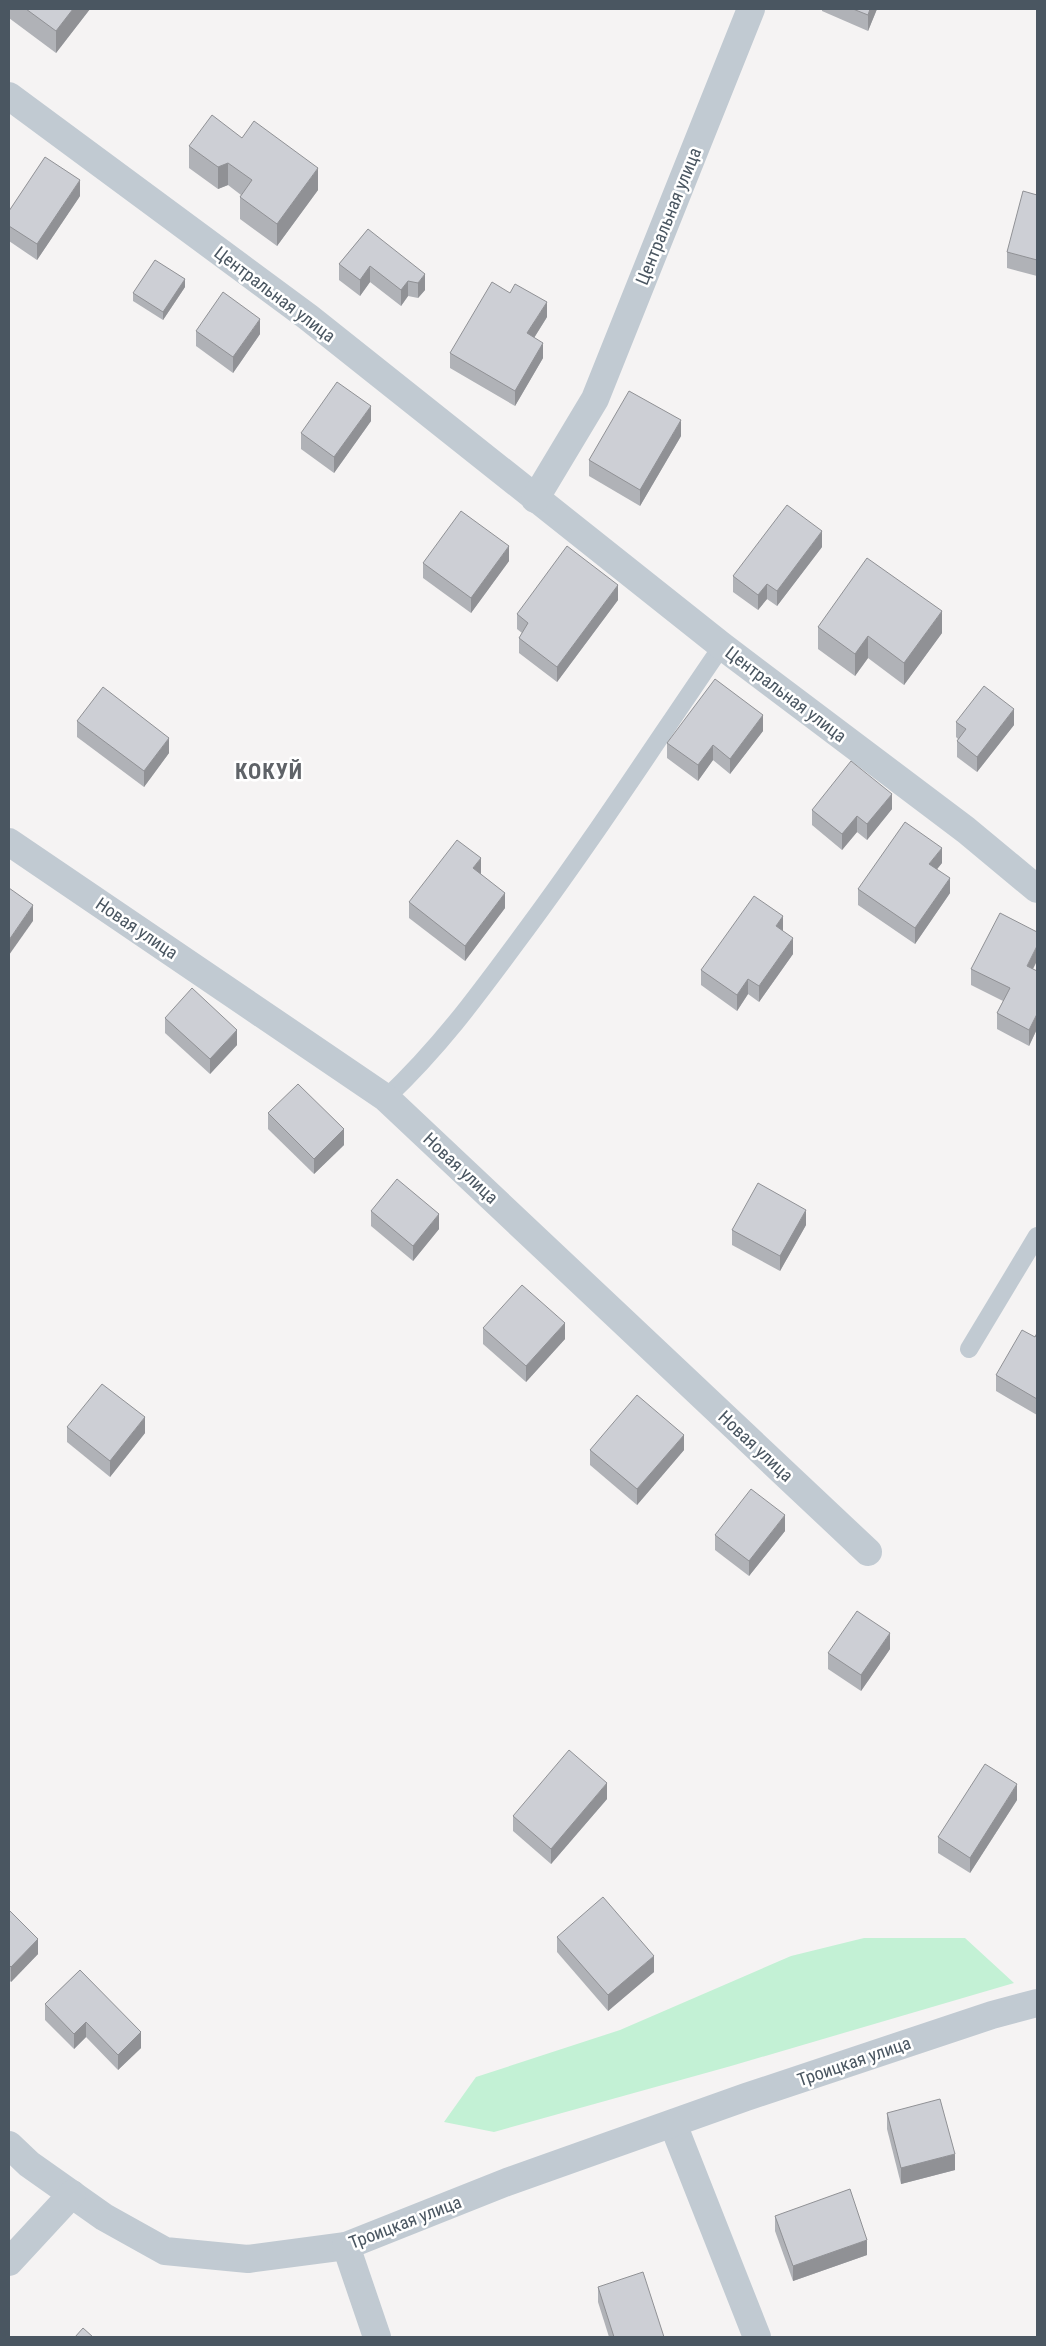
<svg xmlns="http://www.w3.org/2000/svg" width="1046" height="2346" viewBox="0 0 1046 2346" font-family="'Roboto Condensed',sans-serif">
<rect width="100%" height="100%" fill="#f5f3f3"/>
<polygon fill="#c3f1d5" points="864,1938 965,1938 1014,1983 731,2066 494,2132 444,2122 476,2077 620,2030 791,1956"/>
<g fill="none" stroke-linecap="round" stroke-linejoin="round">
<g stroke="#c1cad2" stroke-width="18">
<path d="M386,1098C438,1049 475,999 517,942C589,846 654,745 722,646"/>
<polyline points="969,1349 1037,1236"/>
</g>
<g stroke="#c1cad2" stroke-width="28">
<polyline points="9,96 308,317 722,646 966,830 1037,889"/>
<polyline points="535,499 595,399 751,9"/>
<polyline points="9,842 386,1098 868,1552"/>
<polyline points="673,2124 757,2337"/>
<polyline points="9,2145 29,2164 104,2217 165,2251 248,2259 346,2246 507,2182 746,2097 992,2015 1037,2003"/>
<polyline points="346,2246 377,2337"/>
<polyline points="9,2262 72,2194"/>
</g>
</g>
<g fill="#b0b2b7">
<polygon points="9,9 90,9 56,53 9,18"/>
<polygon points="822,9 877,9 868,31 822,11"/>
<polygon points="242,138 318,190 277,246 240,219 240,197 241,195 228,185 218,189 189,168 189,146"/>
<polygon points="1037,195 1037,276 1007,268 1007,252"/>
<polygon points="80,196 37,260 9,241 9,211"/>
<polygon points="368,229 425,290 418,298 408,296 401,306 370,282 360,296 339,280 339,264"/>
<polygon points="185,287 163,320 133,301 133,293"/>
<polygon points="547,317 534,338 543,358 515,406 450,368 450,353"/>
<polygon points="196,331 260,334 233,373 196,346"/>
<polygon points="371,421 334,473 301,449 301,433"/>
<polygon points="681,436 640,506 589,476 589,460"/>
<polygon points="822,547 777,606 767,599 758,610 733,592 733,576"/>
<polygon points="509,561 471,613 423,578 423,563"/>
<polygon points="618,600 557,682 519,653 519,638 522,633 517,629 517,614"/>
<polygon points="818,627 942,633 904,685 868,658 855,676 818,649"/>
<polygon points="77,721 169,753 144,787 77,737"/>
<polygon points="956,722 1014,725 977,772 957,757 957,741 958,739 956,737"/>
<polygon points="763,731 730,774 713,760 698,781 667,758 667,743"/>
<polygon points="892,809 867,840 857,832 842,850 812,825 812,810"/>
<polygon points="942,863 937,869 950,893 915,944 858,905 858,889"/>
<polygon points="481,874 505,908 465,961 409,918 409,902"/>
<polygon points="783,931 793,954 759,1002 748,994 737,1011 701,985 701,970"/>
<polygon points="971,969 1033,969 1037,971 1037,1029 1029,1046 997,1029 997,1013 1003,1001 971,985"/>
<polygon points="165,1018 237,1045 210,1074 165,1033"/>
<polygon points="268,1113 344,1145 314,1174 268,1129"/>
<polygon points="371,1211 439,1229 413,1261 371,1226"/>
<polygon points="806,1225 780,1271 732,1245 732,1230"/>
<polygon points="483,1328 565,1339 526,1382 483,1344"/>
<polygon points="1037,1333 1037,1415 996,1391 996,1375 1035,1337"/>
<polygon points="67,1427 145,1433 110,1477 67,1442"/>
<polygon points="590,1450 684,1450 637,1505 590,1465"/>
<polygon points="785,1531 749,1576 715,1550 715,1535"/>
<polygon points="890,1649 861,1691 828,1669 828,1653"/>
<polygon points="607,1799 551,1864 513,1831 513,1816"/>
<polygon points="1017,1800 970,1873 938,1853 938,1837"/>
<polygon points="9,1910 38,1954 11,1982 9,1980"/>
<polygon points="557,1937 654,1972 608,2011 557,1952"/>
<polygon points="80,1970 141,2048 118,2070 86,2037 74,2049 45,2020 45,2004"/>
<polygon points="887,2113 955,2170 901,2184 887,2129"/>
<polygon points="775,2216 867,2255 793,2281 775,2231"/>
<polygon points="598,2287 664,2337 609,2337 598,2302"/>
</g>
<g fill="#909195">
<polygon points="73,9 90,9 56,53 56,31"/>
<polygon points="870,9 877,9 868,31 868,15"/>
<polygon points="228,163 228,185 218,189 218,167"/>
<polygon points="318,168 318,190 277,246 277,224"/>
<polygon points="80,180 80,196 37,260 37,244"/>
<polygon points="370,266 370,282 360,296 360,280"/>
<polygon points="425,274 425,290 418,298 418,283"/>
<polygon points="185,279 185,287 163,320 163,312"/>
<polygon points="408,281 408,296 401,306 401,290"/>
<polygon points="547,302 547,317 527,349 527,333"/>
<polygon points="260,319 260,334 233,373 233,357"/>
<polygon points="543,343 543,358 515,406 515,391"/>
<polygon points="371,406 371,421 334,473 334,457"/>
<polygon points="681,420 681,436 640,506 640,490"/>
<polygon points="822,531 822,547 777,606 777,591"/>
<polygon points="509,546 509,561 471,613 471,598"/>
<polygon points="767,584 767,599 758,610 758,595"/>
<polygon points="618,585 618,600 557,682 557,667"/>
<polygon points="942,611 942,633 904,685 904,663"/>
<polygon points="868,636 868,658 855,676 855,654"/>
<polygon points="1014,709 1014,725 977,772 977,757"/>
<polygon points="763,715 763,731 730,774 730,759"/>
<polygon points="169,738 169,753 144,787 144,771"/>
<polygon points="713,745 713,760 698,781 698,765"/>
<polygon points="892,794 892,809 867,840 867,824"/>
<polygon points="857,816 857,832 842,850 842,834"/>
<polygon points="942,848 942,863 929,879 929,864"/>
<polygon points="481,858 481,874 473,884 473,868"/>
<polygon points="950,878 950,893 915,944 915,928"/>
<polygon points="505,893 505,908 465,961 465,946"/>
<polygon points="33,905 33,921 9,955 9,940"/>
<polygon points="783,916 783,932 776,926"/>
<polygon points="793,938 793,954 759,1002 759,986"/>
<polygon points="1037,946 1037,961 1027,981 1027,966"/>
<polygon points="748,979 748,994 737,1011 737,995"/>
<polygon points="1037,1014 1037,1029 1029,1046 1029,1030"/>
<polygon points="237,1030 237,1045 210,1074 210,1059"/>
<polygon points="344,1129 344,1145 314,1174 314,1159"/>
<polygon points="806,1210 806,1225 780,1271 780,1256"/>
<polygon points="439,1214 439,1229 413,1261 413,1246"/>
<polygon points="565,1323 565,1339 526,1382 526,1366"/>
<polygon points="145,1417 145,1433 110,1477 110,1461"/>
<polygon points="684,1435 684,1450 637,1505 637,1489"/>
<polygon points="785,1515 785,1531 749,1576 749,1561"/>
<polygon points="890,1633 890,1649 861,1691 861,1675"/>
<polygon points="607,1783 607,1799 551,1864 551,1849"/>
<polygon points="1017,1784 1017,1800 970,1873 970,1858"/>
<polygon points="38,1939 38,1954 11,1982 11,1967"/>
<polygon points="654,1956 654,1972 608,2011 608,1995"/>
<polygon points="86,2022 86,2037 74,2049 74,2034"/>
<polygon points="141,2032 141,2048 118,2070 118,2055"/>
<polygon points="955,2154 955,2170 901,2184 901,2168"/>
<polygon points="867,2240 867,2255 793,2281 793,2266"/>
</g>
<g fill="#cdcfd5" stroke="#909195">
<polygon points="26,9 73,9 56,31"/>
<polygon points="853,9 870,9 868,15"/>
<polygon points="212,115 242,138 254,121 318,168 277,224 240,197 252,180 228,163 218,167 189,146"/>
<polygon points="45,157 80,180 37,244 9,226 9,211"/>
<polygon points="1023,191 1037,195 1037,260 1007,252"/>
<polygon points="368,229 425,274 418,283 408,281 401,290 370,266 360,280 339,264"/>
<polygon points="155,260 185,279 163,312 133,293"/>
<polygon points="492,282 510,293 515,284 547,302 527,333 543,343 515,391 450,353"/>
<polygon points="223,292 260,319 233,357 196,331"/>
<polygon points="337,382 371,406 334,457 301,433"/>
<polygon points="629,391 681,420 640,490 589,460"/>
<polygon points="787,505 822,531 777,591 767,584 758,595 733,576"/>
<polygon points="461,511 509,546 471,598 423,563"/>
<polygon points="567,546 618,585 557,667 519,638 528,623 517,614"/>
<polygon points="867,558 942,611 904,663 868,636 855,654 818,627"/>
<polygon points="715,679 763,715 730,759 713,745 698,765 667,743"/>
<polygon points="984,686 1014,709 977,757 957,741 966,729 956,722"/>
<polygon points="103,687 169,738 144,771 77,721"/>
<polygon points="851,761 892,794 867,824 857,816 842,834 812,810"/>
<polygon points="905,822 942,848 929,864 950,878 915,928 858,889"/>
<polygon points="457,840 481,858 473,868 505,893 465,946 409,902"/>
<polygon points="9,888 33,905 9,940"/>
<polygon points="754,896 783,916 776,926 793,938 759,986 748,979 737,995 701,970"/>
<polygon points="1000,913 1037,932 1037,946 1027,966 1037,971 1037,1014 1029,1030 997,1013 1010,988 971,969"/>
<polygon points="192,988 237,1030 210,1059 165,1018"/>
<polygon points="298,1084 344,1129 314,1159 268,1113"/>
<polygon points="397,1179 439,1214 413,1246 371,1211"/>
<polygon points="758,1183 806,1210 780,1256 732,1230"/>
<polygon points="522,1285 565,1323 526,1366 483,1328"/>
<polygon points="1022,1330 1035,1337 1037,1333 1037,1399 996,1375"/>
<polygon points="102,1384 145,1417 110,1461 67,1427"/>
<polygon points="637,1395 684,1435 637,1489 590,1450"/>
<polygon points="751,1489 785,1515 749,1561 715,1535"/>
<polygon points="857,1611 890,1633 861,1675 828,1653"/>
<polygon points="569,1750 607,1783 551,1849 513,1816"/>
<polygon points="985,1764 1017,1784 970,1858 938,1837"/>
<polygon points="603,1897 654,1956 608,1995 557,1937"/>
<polygon points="9,1910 38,1939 11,1967 9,1965"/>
<polygon points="80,1970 141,2032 118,2055 86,2022 74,2034 45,2004"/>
<polygon points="940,2099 955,2154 901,2168 887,2113"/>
<polygon points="850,2189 867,2240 793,2266 775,2216"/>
<polygon points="643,2272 664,2337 614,2337 598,2287"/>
<polygon points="83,2328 93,2337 75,2337"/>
</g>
<g text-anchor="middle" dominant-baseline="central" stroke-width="5" stroke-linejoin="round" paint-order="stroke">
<g font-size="18" fill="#4a5661" stroke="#fff">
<text transform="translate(668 216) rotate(-68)">Центральная улица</text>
<text transform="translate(275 294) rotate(37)">Центральная улица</text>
<text transform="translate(786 694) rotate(37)">Центральная улица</text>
<text transform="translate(137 928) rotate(34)">Новая улица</text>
<text transform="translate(461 1168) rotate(43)">Новая улица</text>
<text transform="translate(756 1446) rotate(43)">Новая улица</text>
<text transform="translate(854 2061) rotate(-19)">Троицкая улица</text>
<text transform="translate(405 2222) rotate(-21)">Троицкая улица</text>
</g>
<g font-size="22" font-weight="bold" letter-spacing="1" fill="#5f6368" stroke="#fff">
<text x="269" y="771">КОКУЙ</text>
</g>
</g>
<rect width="1046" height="2346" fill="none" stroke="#4a5661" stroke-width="20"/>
</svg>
